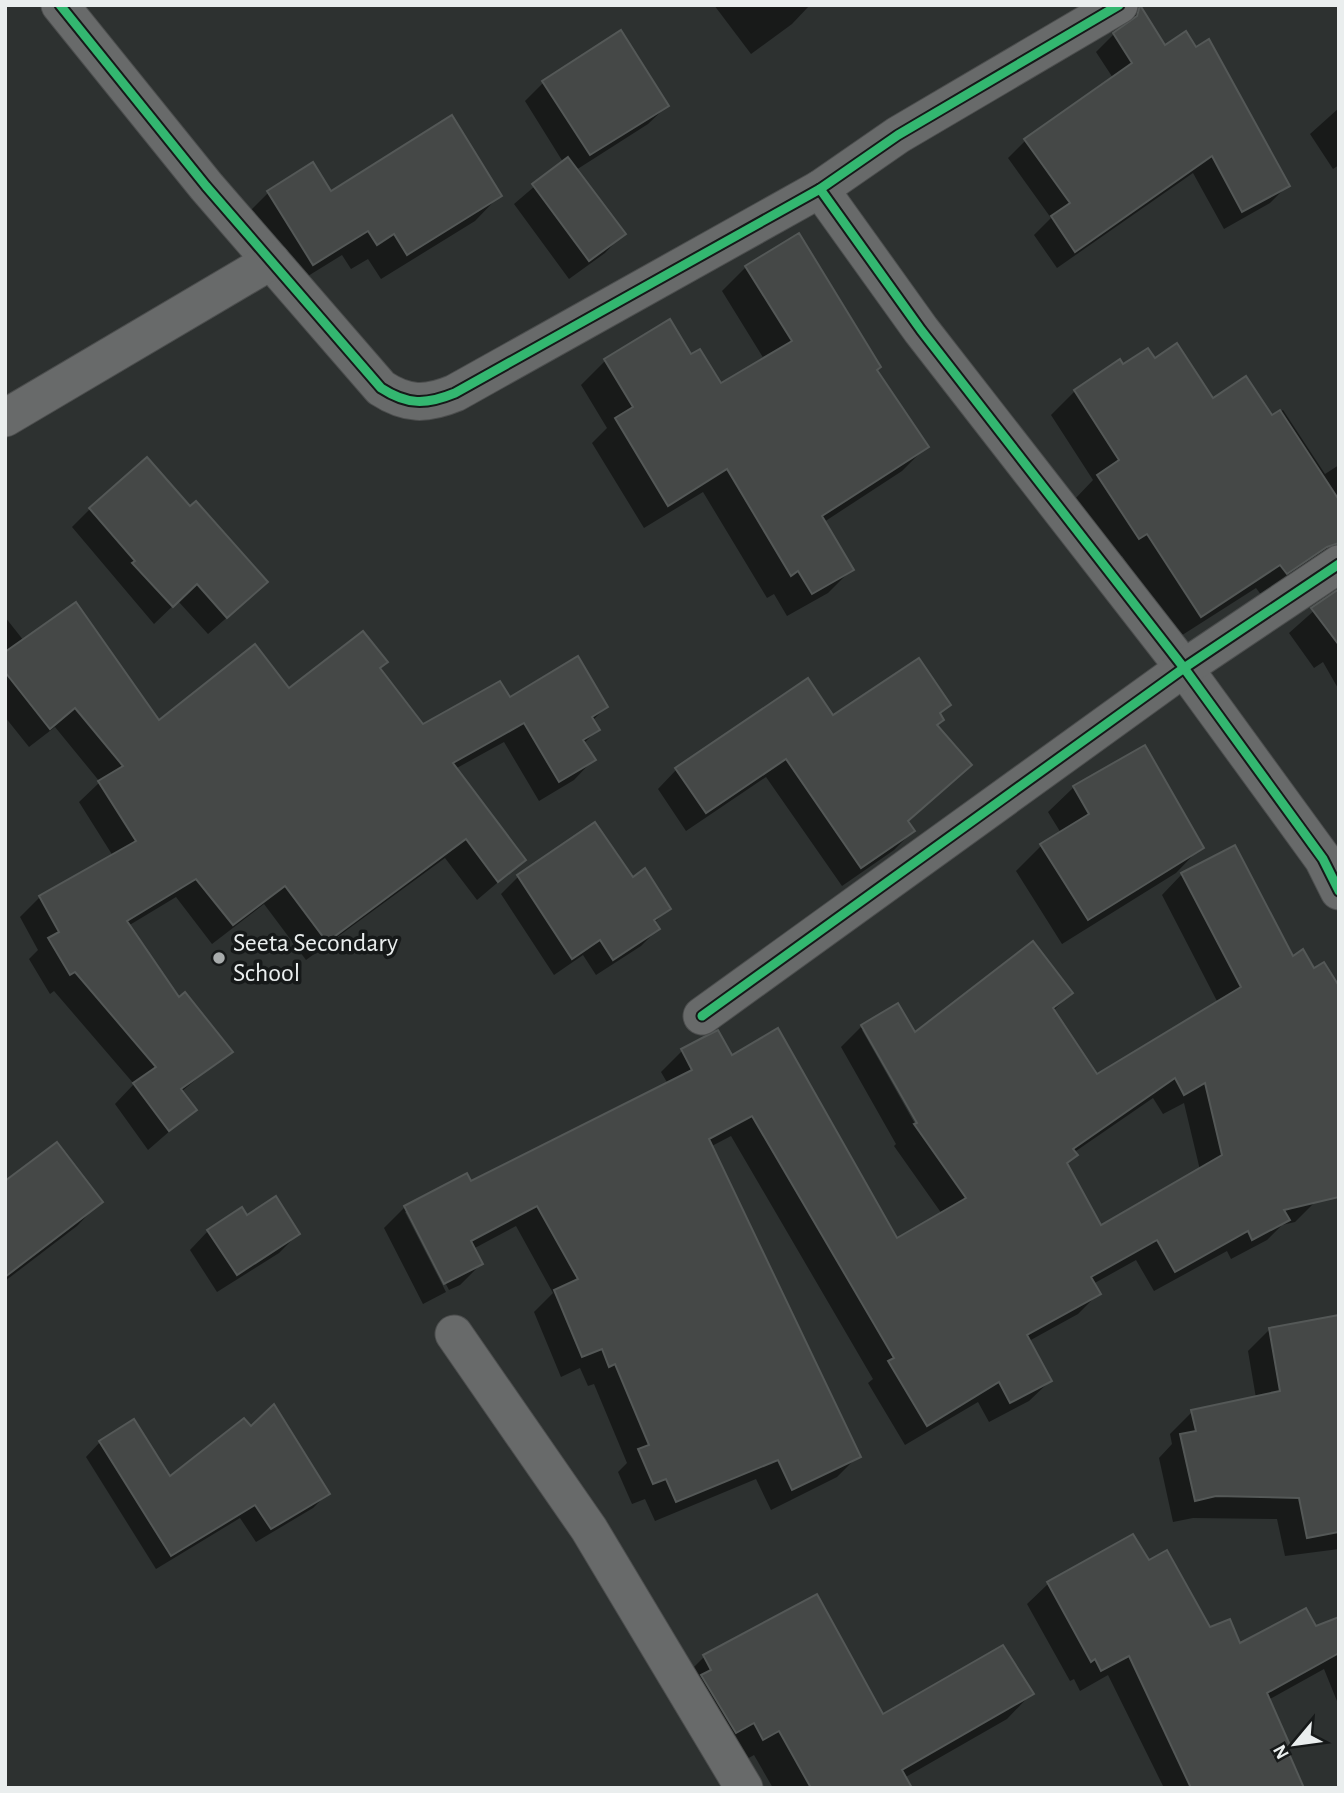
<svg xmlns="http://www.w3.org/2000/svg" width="1344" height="1793" font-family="'Alegreya Sans',sans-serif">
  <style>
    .shadow { fill: #0007; fill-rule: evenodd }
    .building { fill: #454847; stroke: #545857; stroke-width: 2; fill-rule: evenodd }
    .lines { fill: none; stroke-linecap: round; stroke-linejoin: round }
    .minor-casing { stroke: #4c4e4e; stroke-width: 39 }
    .minor { stroke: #686a6a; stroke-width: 37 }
    .cycleway-casing { stroke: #161919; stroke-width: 13 }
    .cycleway { stroke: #33b770; stroke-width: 9 }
    .poi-dot { fill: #a8acac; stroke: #161919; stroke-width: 2.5 }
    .labels { text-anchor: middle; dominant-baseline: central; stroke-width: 7; stroke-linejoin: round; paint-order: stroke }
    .poi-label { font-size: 26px; fill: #eaeeee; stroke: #161919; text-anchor: start }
  </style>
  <rect width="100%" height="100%" fill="#2d3130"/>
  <g class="shadow">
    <path d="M714 5H810L792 24 751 54Z"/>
    <path d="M1140 8 1165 47 1288 185 1270 203 1224 229 1193 173 1057 268 1034 235 1051 218 1008 158 1026 140 1113 78 1096 52Z"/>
    <path d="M544 82 667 106 648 124 576 170 623 234 605 253 569 279 514 204 563 162 525 101Z"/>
    <path d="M1339 108V165L1333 169 1310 134Z"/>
    <path d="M312 164 331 194 500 195 475 221 381 279 368 259 351 269 342 255 287 289 243 218 268 193Z"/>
    <path d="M746 267 876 370 926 447 902 471 824 522 852 569 828 593 787 616 774 594 767 598 703 492 644 528 592 443 607 428 581 385 605 361 670 321 691 357 720 385 764 359 722 291Z"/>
    <path d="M1154 360 1213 400 1272 417 1283 410 1325 474 1339 465V690L1323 662 1314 668 1289 633 1335 592 1337 587 1262 596 1256 588 1176 639 1122 556 1115 561 1074 500 1093 480 1051 415 1075 391 1123 366Z"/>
    <path d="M90 509 247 600 208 634 178 601 154 624 72 527Z"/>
    <path d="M5 617 24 641 159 722 379 668 422 726 509 700 606 707 592 721 597 730 583 744 593 760 574 780 539 801 504 742 455 769 524 860 477 900 445 858 306 960 264 904 212 944 176 897 128 926 179 1000 230 1051 181 1092 194 1110 148 1150 115 1104 134 1084 54 991 50 994 29 959 38 950 20 917 40 897 113 856 79 802 100 782 55 727 29 747 5 717Z"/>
    <path d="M948 705 939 714 936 726 950 784 907 822 913 831 894 850 842 886 766 777 686 831 658 789 676 770 832 718Z"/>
    <path d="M1074 787 1201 847 1176 873 1062 944 1016 871 1041 846 1061 833 1048 812Z"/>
    <path d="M1234 847 1316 1201 1295 1222 1282 1225 1267 1240 1231 1259 1227 1251 1154 1291 1136 1260 1093 1284 1099 1293 1078 1314 1029 1341 1050 1381 1029 1401 989 1422 978 1402 905 1445 868 1383 873 1379 731 1136 710 1147 858 1456 837 1477 771 1510 756 1479 655 1521 645 1499 632 1504 618 1472 627 1463 594 1384 588 1386 580 1368 561 1377 534 1312 553 1293 516 1226 473 1249 481 1264 460 1285 449 1290 409 1212H405L446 1292 423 1304 384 1228 405 1207 471 1184 668 1084 661 1072 682 1051 731 1058 896 1241 942 1214 894 1146 896 1144 841 1047 862 1026 898 1005 914 1034 1071 993 1053 1011 1097 1076 1218 1003 1162 895 1182 874ZM862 1030H866L922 1129 919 1131ZM1153 1098 1163 1114 1184 1103 1200 1170 1100 1227 1066 1164 1075 1155 1073 1153Z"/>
    <path d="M518 877 632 879 668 908 654 923 658 929 641 946 596 975 583 955 554 975 501 894Z"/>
    <path d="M5 1184 100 1202 77 1226 5 1281Z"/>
    <path d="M246 1218 298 1234 279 1253 217 1292 190 1250 208 1231Z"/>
    <path d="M1339 1319V1549L1285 1556 1277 1519 1193 1518 1173 1522 1159 1458 1172 1444 1170 1434 1192 1412 1256 1398 1248 1351 1270 1329Z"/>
    <path d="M100 1442 169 1478 327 1494 313 1508 256 1542 240 1518 156 1569 86 1457Z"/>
    <path d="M1132 1536 1148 1563 1209 1630 1239 1646 1315 1629 1339 1619V1706L1324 1669 1268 1700 1285 1748 1290 1788H1164L1108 1675 1080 1691 1074 1679 1070 1681 1027 1604 1048 1584Z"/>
    <path d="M704 1657 882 1717 1031 1694 1007 1719 904 1778 910 1788H773L754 1755 738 1764 680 1681Z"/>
  </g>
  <g class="building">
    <path d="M1140 5 1165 45 1186 31 1196 47 1209 39 1290 186 1242 212 1212 156 1075 252 1051 216 1070 203 1024 139 1132 63 1113 33 1137 16Z"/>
    <path d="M621 30 669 106 590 155 542 81Z"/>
    <path d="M452 115 502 196 407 255 394 234 377 245 368 231 313 265 267 191 313 162 331 191Z"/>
    <path d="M568 157 626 234 589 261 532 184Z"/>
    <path d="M799 233 881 367 877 370 929 447 822 516 854 570 812 594 798 571 791 576 727 469 668 506 615 418 633 407 604 359 670 319 691 354 700 349 721 383 792 341 745 266Z"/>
    <path d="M1177 343 1213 398 1246 376 1272 415 1280 410 1339 500V543L1327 547 1287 574 1280 565 1201 617 1147 534 1139 539 1097 475 1119 460 1074 390 1120 359 1123 364 1148 348 1155 358Z"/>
    <path d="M147 457 190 506 196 501 268 582 227 618 197 584 173 607 132 563 135 561 89 508Z"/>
    <path d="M1339 589V645L1311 608Z"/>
    <path d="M76 602 159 720 255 644 289 688 363 631 388 662 380 668 423 724 500 681 510 697 578 656 608 707 592 717 600 730 583 740 596 760 559 782 524 723 453 763 526 860 498 882 466 839 327 942 285 886 233 925 196 879 127 921 179 997 185 992 233 1052 181 1089 197 1110 169 1131 133 1083 156 1067 75 972 70 975 48 938 59 932 39 896 136 841 98 781 123 766 75 708 50 729 5 672V652Z"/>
    <path d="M919 658 951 705 940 713 944 720 937 725 972 765 908 821 915 831 861 868 786 759 706 813 675 768 808 678 833 715Z"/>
    <path d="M1145 745 1204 848 1088 920 1040 844 1089 814 1073 786Z"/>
    <path d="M595 822 633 877 645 868 671 909 654 920 660 929 613 960 600 940 572 959 517 875Z"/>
    <path d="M1235 845 1293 956 1303 949 1314 968 1324 962 1339 986V1197L1284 1210 1290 1220 1252 1240 1248 1231 1175 1272 1157 1240 1091 1277 1101 1294 1027 1335 1052 1381 1010 1403 999 1382 927 1426 888 1361 894 1358 752 1116 709 1139 861 1457 792 1490 778 1460 676 1502 666 1479 653 1484 638 1449 649 1445 615 1364 609 1367 602 1349 582 1357 554 1290 578 1279 537 1206 471 1241 483 1264 444 1284 404 1206 467 1173 471 1181 692 1070 681 1049 704 1037 718 1030 732 1055 778 1028 897 1238 966 1198 914 1124 917 1123 861 1025 898 1003 915 1032 1033 941 1073 993 1053 1008 1097 1074 1241 987 1181 873ZM1175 1078 1184 1095 1205 1083 1222 1155 1101 1225 1067 1163 1078 1155 1073 1149Z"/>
    <path d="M57 1142 103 1202 5 1277V1181Z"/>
    <path d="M276 1196 300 1234 237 1275 207 1230 242 1207 247 1215Z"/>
    <path d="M1339 1315V1532L1307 1538 1299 1498 1216 1496 1195 1501 1180 1434 1196 1431 1191 1410 1280 1391 1269 1328Z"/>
    <path d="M274 1404 330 1494 271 1529 255 1505 171 1556 99 1441 134 1419 170 1476 244 1418 251 1426Z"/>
    <path d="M1133 1534 1149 1560 1167 1550 1210 1627 1230 1619 1240 1643 1306 1608 1316 1626 1339 1617V1653L1267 1693 1290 1745 1286 1747 1304 1788H1191L1129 1656 1101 1671 1095 1659 1091 1662 1047 1582Z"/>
    <path d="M817 1594 883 1714 1003 1645 1034 1694 902 1770 912 1788H811L779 1731 763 1740 754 1723 736 1733 701 1675 711 1670 703 1655Z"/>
  </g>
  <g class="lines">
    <g class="minor-casing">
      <g id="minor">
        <path d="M60 5 206 186 381 388C407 405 426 405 455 393L820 189"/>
        <path d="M1119 5 898 135 820 189 921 330 1184 668 1323 859 1339 891"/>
        <path d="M5 418 271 261"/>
        <path d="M702 1016 1184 668 1339 564"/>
        <path d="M454 1334 589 1529 744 1788"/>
      </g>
    </g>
    <use href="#minor" class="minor"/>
    <g class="cycleway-casing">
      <g id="cycleway">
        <path d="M60 5 206 186 381 388C407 405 426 405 455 393L820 189"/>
        <path d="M1119 5 898 135 820 189 921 330 1184 668 1323 859 1339 891"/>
        <path d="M702 1016 1184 668 1339 564"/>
      </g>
    </g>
    <use href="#cycleway" class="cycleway"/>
  </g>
  <circle class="poi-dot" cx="219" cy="958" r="7"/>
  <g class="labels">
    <g class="poi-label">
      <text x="233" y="943">Seeta Secondary<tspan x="233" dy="30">School</tspan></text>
    </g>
  </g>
  <rect width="1344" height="1793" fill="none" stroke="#eaeeee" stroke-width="14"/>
  <g transform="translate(1295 1744) rotate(241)" stroke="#161919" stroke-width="5" paint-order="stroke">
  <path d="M0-5L12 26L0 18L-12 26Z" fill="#eaeeee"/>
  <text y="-10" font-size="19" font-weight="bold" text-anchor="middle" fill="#eaeeee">N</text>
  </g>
</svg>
